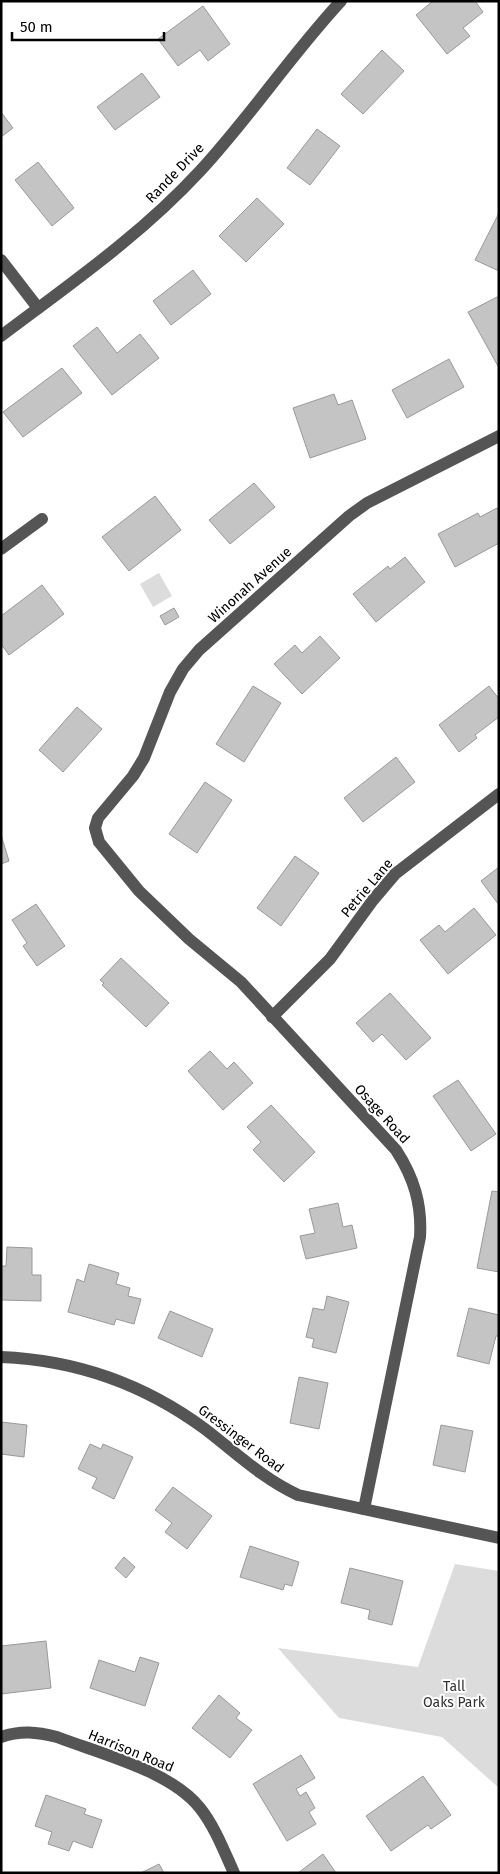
<svg xmlns="http://www.w3.org/2000/svg" width="500" height="1874" font-family="'Fira Sans',sans-serif">
  <style>
    .green { fill: #dcdcdc }
    .building { fill: #c4c4c4; stroke: #999 }
    .lines { fill: none; stroke-linecap: round; stroke-linejoin: round }
    .minor { stroke: #555; stroke-width: 12 }
    .labels { text-anchor: middle; dominant-baseline: central; stroke-width: 4; stroke-linejoin: round; paint-order: stroke }
    .street-label { font-size: 14px; fill: #000; stroke: #fff }
    .park-label { font-size: 14px; fill: #333; stroke: #fff }
  </style>
  <rect width="100%" height="100%" fill="#fff"/>
  <g class="green">
    <path d="M159 573 172 596 153 607 140 584Z"/>
    <path d="M455 1564 499 1571V1788L442 1737 339 1718 278 1648 418 1667Z"/>
  </g>
  <g class="building">
    <path d="M433 1H475L483 12 463 28 470 36 447 54 416 15Z"/>
    <path d="M203 6 230 44 208 61 200 50 178 66 158 39Z"/>
    <path d="M382 50 404 71 363 114 341 94Z"/>
    <path d="M142 73 160 97 115 130 97 107Z"/>
    <path d="M1 112 13 128 1 137Z"/>
    <path d="M317 129 340 146 310 185 287 168Z"/>
    <path d="M38 162 74 208 52 226 15 180Z"/>
    <path d="M257 198 284 224 246 262 219 236Z"/>
    <path d="M499 213V271L475 260Z"/>
    <path d="M193 270 211 294 171 325 153 301Z"/>
    <path d="M499 296V368L468 312Z"/>
    <path d="M97 327 117 353 140 334 159 358 112 395 73 346Z"/>
    <path d="M449 359 464 387 407 418 392 390Z"/>
    <path d="M62 368 82 393 23 437 3 412Z"/>
    <path d="M334 394 338 405 352 400 366 439 310 458 293 408Z"/>
    <path d="M254 483 275 507 230 544 209 520Z"/>
    <path d="M155 496 181 530 129 571 102 537Z"/>
    <path d="M497 508 499 512V543L455 567 438 534 478 513 480 517Z"/>
    <path d="M405 557 425 582 376 622 353 594 388 566 390 569Z"/>
    <path d="M42 585 64 614 9 655 1 644V616Z"/>
    <path d="M174 608 179 617 165 625 160 616Z"/>
    <path d="M320 636 340 658 302 694 274 664 295 645 302 653Z"/>
    <path d="M253 686 281 703 244 762 216 744Z"/>
    <path d="M489 686 499 699V717L475 735 477 738 459 752 439 725Z"/>
    <path d="M77 707 102 729 63 772 39 750Z"/>
    <path d="M396 757 415 782 363 822 344 798Z"/>
    <path d="M205 782 232 800 197 853 169 834Z"/>
    <path d="M1 835 9 861 1 864Z"/>
    <path d="M295 856 319 873 281 926 257 908Z"/>
    <path d="M499 867V905L481 881Z"/>
    <path d="M36 904 65 946 37 966 23 946 27 943 12 920Z"/>
    <path d="M474 908 496 935 448 974 420 940 439 925 445 932Z"/>
    <path d="M121 958 169 1003 146 1027 102 985 104 983 100 980Z"/>
    <path d="M390 993 431 1038 406 1060 382 1034 373 1042 356 1023Z"/>
    <path d="M210 1051 227 1069 234 1062 253 1083 223 1110 188 1071Z"/>
    <path d="M458 1080 496 1134 471 1151 433 1096Z"/>
    <path d="M271 1105 315 1152 284 1182 253 1150 261 1142 247 1127Z"/>
    <path d="M492 1191 499 1192V1272L477 1268Z"/>
    <path d="M338 1203 343 1227 352 1225 357 1248 306 1259 300 1236 315 1233 309 1209Z"/>
    <path d="M7 1247 32 1248V1275H41V1301L1 1300V1266H6Z"/>
    <path d="M89 1264 119 1273 116 1284 130 1288 128 1296 141 1299 134 1324 116 1319 114 1325 68 1312 77 1279 84 1282Z"/>
    <path d="M327 1296 349 1302 336 1353 312 1347 314 1339 306 1337 313 1308 324 1310Z"/>
    <path d="M469 1308 499 1315V1336H496L489 1364 457 1356Z"/>
    <path d="M170 1311 213 1329 202 1357 158 1338Z"/>
    <path d="M299 1377 328 1383 319 1429 290 1423Z"/>
    <path d="M1 1422 27 1425 24 1457 1 1454Z"/>
    <path d="M441 1425 473 1431 465 1472 433 1465Z"/>
    <path d="M90 1444 101 1449 103 1444 133 1457 114 1499 92 1488 97 1478 78 1469Z"/>
    <path d="M173 1487 212 1516 187 1549 165 1532 172 1523 155 1510Z"/>
    <path d="M250 1546 299 1562 292 1586 285 1584 283 1590 240 1577Z"/>
    <path d="M124 1557 135 1567 126 1578 115 1568Z"/>
    <path d="M350 1568 403 1581 392 1625 368 1619 370 1610 341 1603Z"/>
    <path d="M46 1641 51 1688 1 1694V1646Z"/>
    <path d="M140 1657 159 1663 145 1706 90 1688 99 1660 135 1672Z"/>
    <path d="M219 1695 240 1713 236 1718 252 1730 230 1758 192 1728Z"/>
    <path d="M301 1755 315 1778 296 1789 300 1796 306 1792 315 1808 309 1812 316 1824 287 1841 253 1784Z"/>
    <path d="M423 1776 451 1815 431 1829 428 1825 391 1851 366 1816Z"/>
    <path d="M46 1795 86 1809 84 1814 102 1820 92 1848 73 1841 69 1851 48 1844 52 1832 35 1826Z"/>
    <path d="M323 1854 336 1873H298Z"/>
    <path d="M159 1864 164 1873H141Z"/>
  </g>
  <g class="lines">
    <g class="minor">
      <path d="M1 260 38 308"/>
      <path d="M1 336C70 284 141 235 200 171 250 117 291 55 341 1"/>
      <path d="M1 549 42 519"/>
      <path d="M272 1017 330 959 373 900 395 874 499 794"/>
      <path d="M1 1357C77 1360 144 1384 205 1429 235 1452 263 1479 298 1495L499 1538"/>
      <path d="M364 1509 420 1237C422 1204 414 1178 396 1150L241 982 189 939 139 891 99 842 95 828 98 818 133 776 144 758 170 692 183 669 199 650 349 516 367 503 499 436"/>
      <path d="M1 1737C21 1730 37 1732 57 1737 101 1754 171 1771 200 1808 215 1827 224 1851 234 1873"/>
    </g>
  </g>
  <g class="labels">
    <g class="street-label">
      <text transform="translate(175 173) rotate(-46)">Rande Drive</text>
      <text transform="translate(250 585) rotate(-42)">Winonah Avenue</text>
      <text transform="translate(367 888) rotate(-50)">Petrie Lane</text>
      <text transform="translate(382 1114) rotate(48)">Osage Road</text>
      <text transform="translate(241 1439) rotate(37)">Gressinger Road</text>
      <text transform="translate(131 1751) rotate(22)">Harrison Road</text>
    </g>
    <g class="park-label">
      <text x="454" y="1686">Tall<tspan x="454" dy="16">Oaks Park</tspan></text>
    </g>
  </g>
  <rect width="500" height="1874" fill="none" stroke="#000000" stroke-width="5"/>
  <path d="M12 32v8h152v-8" fill="none" stroke="#000000" stroke-width="2.5"/>
  <text x="20" y="32" font-size="15" fill="#000000" stroke="#ffffff" stroke-width="4" paint-order="stroke">50 m</text>
</svg>
